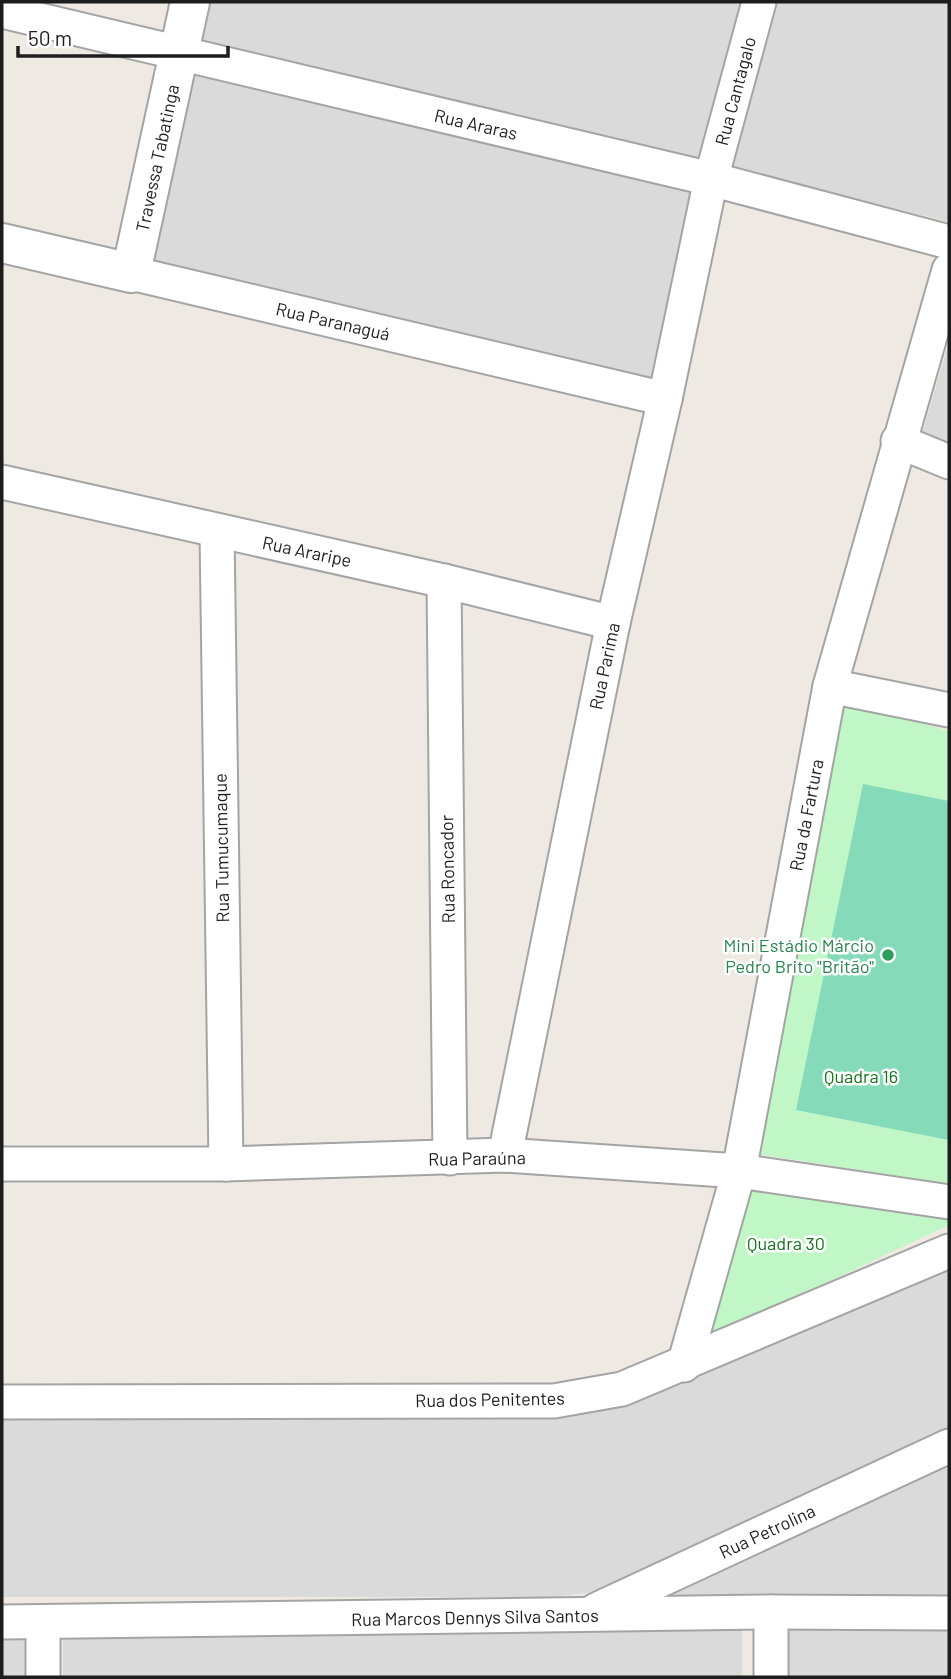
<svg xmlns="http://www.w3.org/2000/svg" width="951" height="1679" font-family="Barlow,sans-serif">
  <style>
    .residential { fill: #dbdada }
    .park { fill: #c1f7c6 }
    .pitch { fill: #84dab9 }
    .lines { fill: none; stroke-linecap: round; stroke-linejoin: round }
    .minor-casing { stroke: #a4a4a4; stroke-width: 37 }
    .tertiary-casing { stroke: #a4a4a4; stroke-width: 42 }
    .minor { stroke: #fff; stroke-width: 33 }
    .tertiary { stroke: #fff; stroke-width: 38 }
    .leisure-dot { fill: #2e9e5b; stroke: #fff; stroke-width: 2.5 }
    .labels { text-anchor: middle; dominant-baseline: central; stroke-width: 5; stroke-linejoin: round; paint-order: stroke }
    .street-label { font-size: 18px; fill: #1d1d1d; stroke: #fff }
    .leisure-label { font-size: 18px; fill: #27864d; stroke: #fff; text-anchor: end }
    .park-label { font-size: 18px; fill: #107619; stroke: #fff }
  </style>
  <rect width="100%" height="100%" fill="#eeeae3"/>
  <g class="residential">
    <path d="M202 2H748L703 165 195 39Z"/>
    <path d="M778 2H949V222L733 167Z"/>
    <path d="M193 72 704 187 658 381 148 266Z"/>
    <path d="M949 342V445L922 434Z"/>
    <path d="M949 1262V1432L599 1591 554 1597H2V1415L577 1408Z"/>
    <path d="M949 1457V1601L634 1605Z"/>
    <path d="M742 1625V1677H63V1631Z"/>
    <path d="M949 1628V1677H788V1630Z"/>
    <rect x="2" y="1636" width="29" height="41"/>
  </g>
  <g class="park">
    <path d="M840 701 949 731V1184L757 1154Z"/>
    <path d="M748 1184 949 1212V1225L706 1339Z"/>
  </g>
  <path class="pitch" d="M863 784 949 801V1140L796 1110Z"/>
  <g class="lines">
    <g class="minor-casing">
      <g id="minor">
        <path d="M2 11 711 179 949 242"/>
        <path d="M131 273 665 399"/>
        <path d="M898 441 949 462"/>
        <path d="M2 482 444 581 613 623"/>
        <path d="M217 532 226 1164"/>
        <path d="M444 581 450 1158"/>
        <path d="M830 686 949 710"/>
        <path d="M505 1155 613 623 665 399 711 179 759 2"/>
        <path d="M2 1164H226L505 1155 739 1171 949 1202"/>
        <path d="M684 1365 739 1171 830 686 949 270"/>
        <path d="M2 1402 554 1401 622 1389 949 1251"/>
        <path d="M596 1610 949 1446"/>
        <path d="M2 1622 771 1612 949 1613"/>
        <path d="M43 1624V1677"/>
        <path d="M771 1677V1612"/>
      </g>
    </g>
    <g class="tertiary-casing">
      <path id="tertiary" d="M2 243 131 273 190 2"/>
    </g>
    <use href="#minor" class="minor"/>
    <use href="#tertiary" class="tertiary"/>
  </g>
  <circle class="leisure-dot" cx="888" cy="955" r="7"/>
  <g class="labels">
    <g class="street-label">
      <text transform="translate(735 91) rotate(-75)">Rua Cantagalo</text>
      <text transform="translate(476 124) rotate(13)">Rua Araras</text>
      <text transform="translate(157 158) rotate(-78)">Travessa Tabatinga</text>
      <text transform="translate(333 321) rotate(13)">Rua Paranaguá</text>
      <text transform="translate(307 551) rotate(12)">Rua Araripe</text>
      <text transform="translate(604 666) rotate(-78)">Rua Parima</text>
      <text transform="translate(806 815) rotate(-79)">Rua da Fartura</text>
      <text transform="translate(221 848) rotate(-91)">Rua Tumucumaque</text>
      <text transform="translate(447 869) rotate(-91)">Rua Roncador</text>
      <text transform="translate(477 1158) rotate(-1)">Rua Paraúna</text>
      <text transform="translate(490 1399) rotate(-1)">Rua dos Penitentes</text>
      <text transform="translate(767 1531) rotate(-25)">Rua Petrolina</text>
      <text transform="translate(475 1617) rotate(-1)">Rua Marcos Dennys Silva Santos</text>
    </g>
    <g class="leisure-label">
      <text x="874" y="945">Mini Estádio Márcio<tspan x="874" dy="21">Pedro Brito "Britão"</tspan></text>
    </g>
    <g class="park-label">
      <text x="861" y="1076">Quadra 16</text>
      <text x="786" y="1243">Quadra 30</text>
    </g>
  </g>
  <rect width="951" height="1679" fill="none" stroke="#1d1d1d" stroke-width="7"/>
  <path d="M18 46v10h210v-10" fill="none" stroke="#1d1d1d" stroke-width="3.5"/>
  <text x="28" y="46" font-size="21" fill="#1d1d1d" stroke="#ffffff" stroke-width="5" paint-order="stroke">50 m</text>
</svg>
